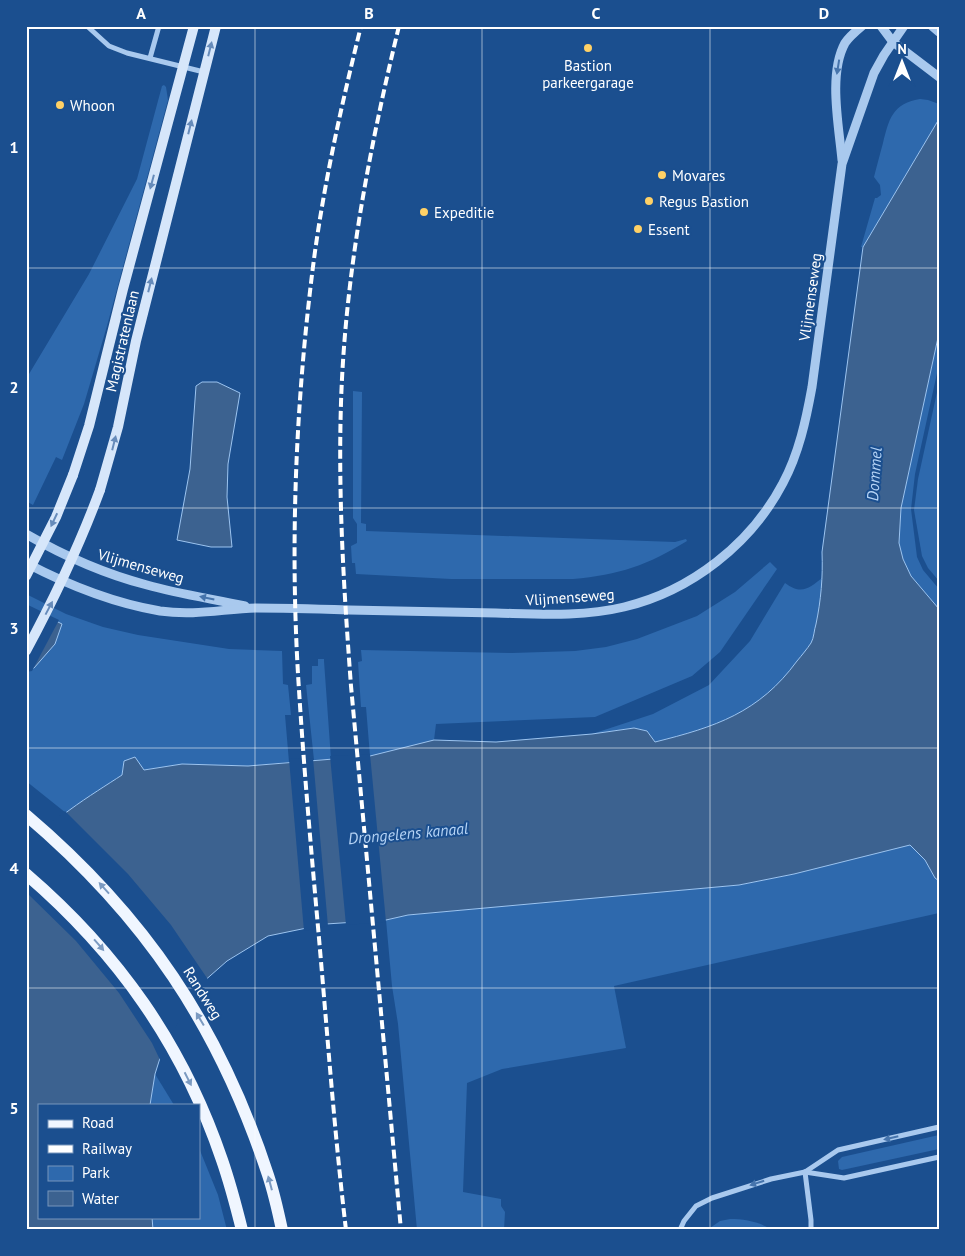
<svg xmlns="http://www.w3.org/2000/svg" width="965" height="1256" font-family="'PT Sans',sans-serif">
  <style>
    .green { fill: #2e69ad }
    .water { fill: #3c6290; stroke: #9cc4f0 }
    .pier { fill: #1b4f8f }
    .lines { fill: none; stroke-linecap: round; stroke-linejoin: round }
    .minor { stroke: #a9c9ee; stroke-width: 5 }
    .tertiary { stroke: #a9c9ee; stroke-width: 9 }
    .secondary { stroke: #d6e6fa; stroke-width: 10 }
    .primary { stroke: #f0f6ff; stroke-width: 12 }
    .rail { stroke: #fff; stroke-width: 4; stroke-dasharray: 9 4; stroke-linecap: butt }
    .secondary-bridge { stroke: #d6e6fa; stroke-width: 10 }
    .oneway { fill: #668bba }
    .oneway2 { fill: #4674ac }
    .oneway3 { fill: #7b9ac1 }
    .grid { fill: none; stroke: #fff; stroke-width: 1; stroke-opacity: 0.55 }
    .poi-dot { fill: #ffd166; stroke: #1b4f8f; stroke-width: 2 }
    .labels { text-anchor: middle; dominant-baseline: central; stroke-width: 4; stroke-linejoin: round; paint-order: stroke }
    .poi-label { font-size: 15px; fill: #fff; stroke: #1b4f8f; text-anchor: start }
    .street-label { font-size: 15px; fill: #fff; stroke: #1b4f8f }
    .water-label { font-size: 16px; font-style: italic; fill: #b5d3f5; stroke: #1b4f8f }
    .neatline { fill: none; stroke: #fff; stroke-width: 2 }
    .grid-label { font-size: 16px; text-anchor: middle; font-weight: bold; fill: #fff }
  </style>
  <rect width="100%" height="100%" fill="#1b4f8f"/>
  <g class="green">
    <path d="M164 85 166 87 168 100 107 326 84 404 62 460 56 457 33 505 26 501V379L89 274 137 179 162 86Z"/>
    <path d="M920 99 928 100 939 104V119L863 247H861L875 198H877L881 195 880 185 874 177C877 165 880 154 883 143 889 119 892 104 920 99Z"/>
    <path d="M939 333V364L915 474 911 509 917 557 923 570 939 589V609L911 576 903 559 899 543 901 508Z"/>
    <path d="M939 383V581L928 568 922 556 914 510 918 479Z"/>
    <path d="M353 391 362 392 361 523 366 524V531L675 542 686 539 687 541C648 565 619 575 573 579H451L356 574 355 563H352L351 546 357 543V524L353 518Z"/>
    <path d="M770 562 777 569 720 652 692 676 595 717 436 724 434 740 370 756 366 707H361L358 662 362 661 361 650 512 653 575 651 606 647 637 639 697 616 735 592Z"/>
    <path d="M823 577C821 597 819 623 812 641 808 649 801 657 796 663 759 714 713 727 655 742L647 731 634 728 592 734 653 714 709 685 750 641 785 583C801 595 809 589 823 577Z"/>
    <path d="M26 594 66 614 103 627 138 635 229 649 282 651 283 684 288 685 291 715H285L289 762 248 766 182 764 144 770 124 761 122 775 66 813 26 781Z"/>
    <path d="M318 659H324V661L331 759 314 760 306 685 312 684V666H318Z"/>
    <path d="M910 845 925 860 935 878 939 881V913L614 986 626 1048 502 1069 467 1083 463 1192 501 1199V1206L505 1212 504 1230H417L398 1024 392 986 386 920 408 915 739 885 794 874Z"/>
    <path d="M155 1074 174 1105H150Z"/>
    <path d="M939 1135V1149L842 1170 839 1169 838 1161 842 1157Z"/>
    <path d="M199 1148 218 1195 227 1230H153L152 1217H199Z"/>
    <path d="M730 1219C746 1219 759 1222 773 1230H707L720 1221Z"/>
  </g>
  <g class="water">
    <path d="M939 119V333L901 508 899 543 903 559 911 576 939 609V881L935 878 925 860 910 845 794 874 739 885 408 915 386 920 326 924 268 936 227 961 194 990 166 1039 155 1074 150 1105H39V1217H152L153 1230H26V852C44 823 93 794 122 775L124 761 135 757 144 770 182 764 248 766 370 756 434 740 496 742 592 734 634 728 647 731 655 742C715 727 759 713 797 661 802 655 807 649 811 643 814 638 814 630 816 624 821 600 823 577 822 552L863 247Z"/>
    <path d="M202 382H217L240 393 228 464 227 497 232 547H211L177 540 190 469 196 386Z"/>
    <path d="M26 606 62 624 55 644 34 668 26 669Z"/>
  </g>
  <g class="pier">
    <path d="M26 604 59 620 32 671 26 672Z"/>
    <path d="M370 754 386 922 346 925 330 756Z"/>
    <path d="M313 758 328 926 304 931 289 759Z"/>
    <path d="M65 811 128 874 171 925 209 981 196 992 168 1040 161 1062 152 1043 119 993 76 941 26 892V847L31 839Z"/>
  </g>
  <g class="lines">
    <g class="minor">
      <path d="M87 26 109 46 127 53 204 72"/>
      <path d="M150 58 159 26"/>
      <path d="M805 1172 838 1150 939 1127"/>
      <path d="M805 1172 811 1220V1230"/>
      <path d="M680 1230 684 1221 696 1206 712 1198 771 1179 805 1172 844 1178 939 1157"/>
    </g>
    <g class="tertiary">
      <path d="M881 26 893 42 939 77"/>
      <path d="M932 26 939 32"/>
      <path d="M842 160C839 126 828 74 845 43 849 37 856 31 862 26"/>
      <path d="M26 534C64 556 105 574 147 585 179 594 213 599 245 606"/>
      <path d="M26 563C68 585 113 603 160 611 195 616 223 609 256 608 287 608 318 609 349 610 398 611 447 612 496 613 538 614 583 617 624 607 691 591 751 544 783 483 799 453 806 420 812 387L842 164 874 73 884 55 904 26"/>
    </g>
    <g class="secondary">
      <path d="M73 475 89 426 123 289 194 26"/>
      <path d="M100 490 118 427 136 341 216 26"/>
    </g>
    <g class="primary">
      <path d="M26 815C145 916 219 1026 268 1175 274 1193 278 1211 282 1230"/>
      <path d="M26 874C118 953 183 1045 222 1160 230 1183 236 1206 242 1230"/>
    </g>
    <g class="rail">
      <path d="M399 26C369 150 345 275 341 403 338 497 344 592 351 686L401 1230"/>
      <path d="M346 1230C334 1129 327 1028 318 927 311 848 304 769 299 690 290 555 295 417 311 283 321 196 340 111 361 26"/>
    </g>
    <g class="secondary-bridge">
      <path d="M26 576 56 517 73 475"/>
      <path d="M26 651C55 597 79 547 100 490"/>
    </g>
  </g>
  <defs><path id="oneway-solid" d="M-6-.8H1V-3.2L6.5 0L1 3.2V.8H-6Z" transform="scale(1.25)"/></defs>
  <g class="oneway">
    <use href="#oneway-solid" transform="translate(210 49) rotate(-76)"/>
    <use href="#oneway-solid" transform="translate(190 127) rotate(-76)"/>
    <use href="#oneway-solid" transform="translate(152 182) rotate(105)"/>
    <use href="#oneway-solid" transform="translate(150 285) rotate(-76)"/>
    <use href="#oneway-solid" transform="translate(114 443) rotate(-76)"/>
    <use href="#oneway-solid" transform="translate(54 520) rotate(115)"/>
    <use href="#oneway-solid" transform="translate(49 608) rotate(-62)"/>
  </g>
  <g class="oneway2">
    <use href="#oneway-solid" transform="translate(838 67) rotate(99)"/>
    <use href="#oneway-solid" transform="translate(207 598) rotate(-168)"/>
    <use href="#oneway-solid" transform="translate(891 1138) rotate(167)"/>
    <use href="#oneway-solid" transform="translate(757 1183) rotate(163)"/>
  </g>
  <g class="oneway3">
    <use href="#oneway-solid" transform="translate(104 888) rotate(-132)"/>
    <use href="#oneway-solid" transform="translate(99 945) rotate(49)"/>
    <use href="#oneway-solid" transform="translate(200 1019) rotate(-121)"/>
    <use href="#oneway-solid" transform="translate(188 1079) rotate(63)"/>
    <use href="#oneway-solid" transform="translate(270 1183) rotate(-105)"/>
  </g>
  <path class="grid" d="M255 26V1230M482 26V1230M710 26V1230M26 268H939M26 508H939M26 748H939M26 988H939"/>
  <g class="poi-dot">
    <circle cx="588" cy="48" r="5"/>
    <circle cx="60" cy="105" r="5"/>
    <circle cx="662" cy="175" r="5"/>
    <circle cx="649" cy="201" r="5"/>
    <circle cx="424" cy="212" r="5"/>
    <circle cx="638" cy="229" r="5"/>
  </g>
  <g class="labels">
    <g class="poi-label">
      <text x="588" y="65" text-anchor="middle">Bastion<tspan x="588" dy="17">parkeergarage</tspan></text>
      <text x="70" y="105">Whoon</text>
      <text x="672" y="175">Movares</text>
      <text x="659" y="201">Regus Bastion</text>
      <text x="434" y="212">Expeditie</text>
      <text x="648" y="229">Essent</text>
    </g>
    <g class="street-label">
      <text transform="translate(810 297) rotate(-82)">Vlijmenseweg</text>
      <text transform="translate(122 341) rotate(-77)">Magistratenlaan</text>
      <text transform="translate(141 566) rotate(16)">Vlijmenseweg</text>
      <text transform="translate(570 597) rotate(-4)">Vlijmenseweg</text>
      <text transform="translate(203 993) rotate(58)">Randweg</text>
    </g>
    <g class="water-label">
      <text transform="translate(874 474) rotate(-86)">Dommel</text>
      <text transform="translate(408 833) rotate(-5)">Drongelens kanaal</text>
    </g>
  </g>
  <rect width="965" height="1256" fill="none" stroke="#1b4f8f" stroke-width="55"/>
  <rect x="38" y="1104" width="162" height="115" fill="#1b4f8f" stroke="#7695bc"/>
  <rect x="48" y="1120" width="25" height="8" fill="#f0f6ff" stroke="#7695bc"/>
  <text x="82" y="1128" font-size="15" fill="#ffffff">Road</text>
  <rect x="48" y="1145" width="25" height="8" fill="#ffffff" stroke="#7695bc"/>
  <text x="82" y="1154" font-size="15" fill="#ffffff">Railway</text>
  <rect x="48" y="1166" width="25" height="15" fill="#2e69ad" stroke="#7695bc"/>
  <text x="82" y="1178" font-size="15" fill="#ffffff">Park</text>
  <rect x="48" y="1191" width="25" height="15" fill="#3c6290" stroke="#7695bc"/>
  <text x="82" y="1204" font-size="15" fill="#ffffff">Water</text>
  <g transform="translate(902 62)" stroke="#1b4f8f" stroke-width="4" paint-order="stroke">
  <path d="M0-4L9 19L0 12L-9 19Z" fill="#ffffff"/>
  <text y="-8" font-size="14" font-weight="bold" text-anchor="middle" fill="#ffffff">N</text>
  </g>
  <rect x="28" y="28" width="910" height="1200" class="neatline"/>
  <g class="grid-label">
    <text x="141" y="19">A</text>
    <text x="369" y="19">B</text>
    <text x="596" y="19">C</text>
    <text x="824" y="19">D</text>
    <text x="14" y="153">1</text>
    <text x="14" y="393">2</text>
    <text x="14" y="634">3</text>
    <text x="14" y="874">4</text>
    <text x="14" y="1114">5</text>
  </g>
</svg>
